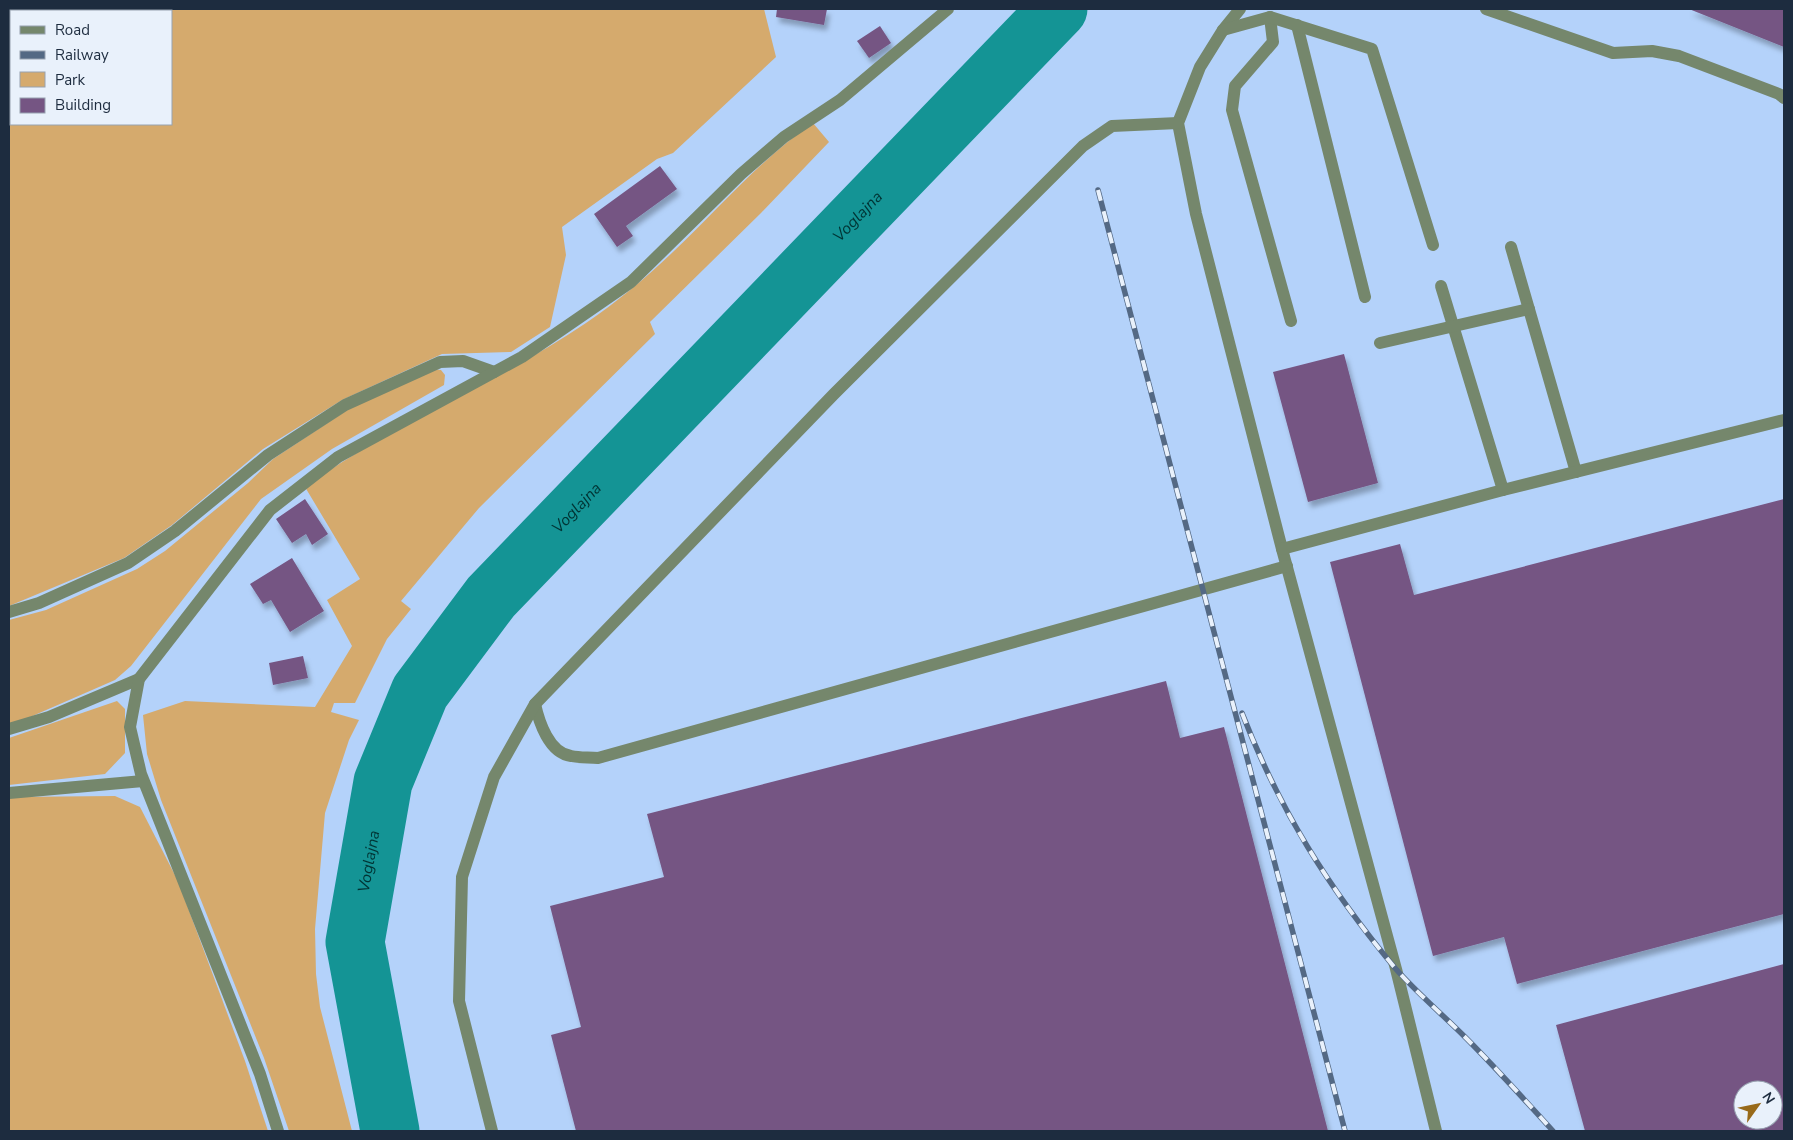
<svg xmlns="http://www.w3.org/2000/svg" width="1793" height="1140" font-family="'Nunito Sans',sans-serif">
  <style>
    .green { fill: #d5aa6d; fill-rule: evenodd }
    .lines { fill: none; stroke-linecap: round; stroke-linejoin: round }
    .river { stroke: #149495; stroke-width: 59 }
    .building { fill: #755583; fill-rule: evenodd; filter: url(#shadow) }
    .minor { stroke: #75876c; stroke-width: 12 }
    .rail-casing { stroke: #546984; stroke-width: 5.5 }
    .rail { stroke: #e9f1fb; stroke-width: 4; stroke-dasharray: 11; stroke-linecap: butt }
    .labels { text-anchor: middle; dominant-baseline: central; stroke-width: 5; stroke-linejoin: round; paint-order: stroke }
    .water-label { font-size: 16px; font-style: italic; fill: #003434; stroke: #e9f1fb }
  </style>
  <defs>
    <filter id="shadow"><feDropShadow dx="3" dy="5.5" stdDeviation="2.5" flood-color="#0004"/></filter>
  </defs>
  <rect width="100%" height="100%" fill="#b4d2fa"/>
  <g class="green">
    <path d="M9 9H764L776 57 673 153 657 159 562 227 566 255 550 327 511 352 442 354 342 400 263 449 172 525 124 558 9 606ZM11 11H171V124H11Z"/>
    <path d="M813 123 829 142 761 213 650 322 655 334 479 508 401 601 411 609 387 639 355 703H334L331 712 359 720 349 740 325 813 315 929 316 974 320 1007 352 1131H289L264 1058 161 800 147 754 143 715 185 701 315 707 352 646 327 600 360 579 305 487C353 453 404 425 455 398 499 374 544 352 586 323 617 302 647 277 674 251 721 207 758 161 813 123Z"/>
    <path d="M431 369 441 370 445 375 444 385 332 449 261 499 131 666 115 680 21 721 9 725V620L46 610 137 569 165 551 248 483 273 459 347 410Z"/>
    <path d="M117 701 125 709V753L105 774 9 785V738Z"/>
    <path d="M115 796 140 807 178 881 245 1061 268 1131H9V797Z"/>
  </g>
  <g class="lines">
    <path class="river" id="s1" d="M390 1131 355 942 383 782 420 692 491 597 1058 9"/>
  </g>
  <g class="building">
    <path d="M777 9H827L824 25 776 17Z"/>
    <path d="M1689 9H1784V47Z"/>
    <path d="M880 26 891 43 869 58 857 41Z"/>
    <path d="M660 166 677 189 626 226 633 236 617 247 594 214Z"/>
    <path d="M1344 354 1378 483 1308 502 1273 372Z"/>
    <path d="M305 499 328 534 312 545 306 534 292 543 276 519Z"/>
    <path d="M1784 499V914L1517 984 1504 937 1433 956 1330 562 1400 544 1414 595Z"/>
    <path d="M292 558 324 611 290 632 271 600 263 604 250 584Z"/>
    <path d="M303 656 308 678 273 685 269 663Z"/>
    <path d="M1166 681 1180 738 1224 727 1328 1131H576L551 1035 581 1027 550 906 664 877 647 814Z"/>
    <path d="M1784 964V1131H1585L1556 1025ZM1743 1090H1773V1120H1743Z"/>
  </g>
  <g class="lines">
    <g class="minor">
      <path d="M1240 9 1223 30 1200 67 1178 123 1196 214 1282 549 1396 969 1436 1131"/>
      <path d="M1486 9 1613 53 1652 51 1679 56 1779 94 1784 98"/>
      <path d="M1270 17 1273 42 1235 86 1232 110 1291 321"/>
      <path d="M1297 25 1365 297"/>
      <path d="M1223 30 1270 17 1372 49 1433 245"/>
      <path d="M1511 247 1576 472"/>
      <path d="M1441 286 1503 490"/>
      <path d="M1380 343 1529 309"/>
      <path d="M1282 549 1503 490 1784 420"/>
      <path d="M9 612 39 603 128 563 175 531 268 455 345 405 440 362 463 361 494 372"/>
      <path d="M535 704C539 722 549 753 571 756 580 758 589 757 598 758L1287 566"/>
      <path d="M9 729 49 717 139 679"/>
      <path d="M9 793 143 781"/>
      <path d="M278 1131 260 1074 141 774 130 727 139 679 270 510 338 457 522 357 631 282 741 174 784 137 840 100 948 9"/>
      <path d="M492 1131 459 1001 462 877 494 777 535 704 834 394 1083 146 1112 126 1178 123"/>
    </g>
    <g class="rail-casing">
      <g id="rail">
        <path d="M1098 190 1345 1131"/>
        <path d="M1242 713C1280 811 1328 887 1395 968 1416 992 1442 1014 1465 1037 1495 1067 1524 1099 1553 1131"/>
      </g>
    </g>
    <use href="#rail" class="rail"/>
  </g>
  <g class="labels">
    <g class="water-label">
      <text stroke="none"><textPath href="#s1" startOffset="1099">Voglajna</textPath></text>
      <text stroke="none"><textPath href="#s1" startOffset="694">Voglajna</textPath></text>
      <text stroke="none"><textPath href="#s1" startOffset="274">Voglajna</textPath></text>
    </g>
  </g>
  <rect width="1793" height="1140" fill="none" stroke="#1d2c3f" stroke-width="20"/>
  <rect x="10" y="10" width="162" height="115" fill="#e9f1fb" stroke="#97a2b0"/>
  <rect x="20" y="26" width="25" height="8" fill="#75876c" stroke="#97a2b0"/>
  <text x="55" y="35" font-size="15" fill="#1d2c3f">Road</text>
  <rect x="20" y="51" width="25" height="8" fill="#546984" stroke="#97a2b0"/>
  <text x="55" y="60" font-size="15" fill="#1d2c3f">Railway</text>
  <rect x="20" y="72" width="25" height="15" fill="#d5aa6d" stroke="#97a2b0"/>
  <text x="55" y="85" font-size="15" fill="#1d2c3f">Park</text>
  <rect x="20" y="98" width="25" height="15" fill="#755583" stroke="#97a2b0"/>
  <text x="55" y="110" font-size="15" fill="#1d2c3f">Building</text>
  <g transform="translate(1758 1105) rotate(57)"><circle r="24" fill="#e9f1fb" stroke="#97a2b0"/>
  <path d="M0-4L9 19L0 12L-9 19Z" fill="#986a1a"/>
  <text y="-8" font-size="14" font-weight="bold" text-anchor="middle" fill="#1d2c3f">N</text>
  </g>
</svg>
